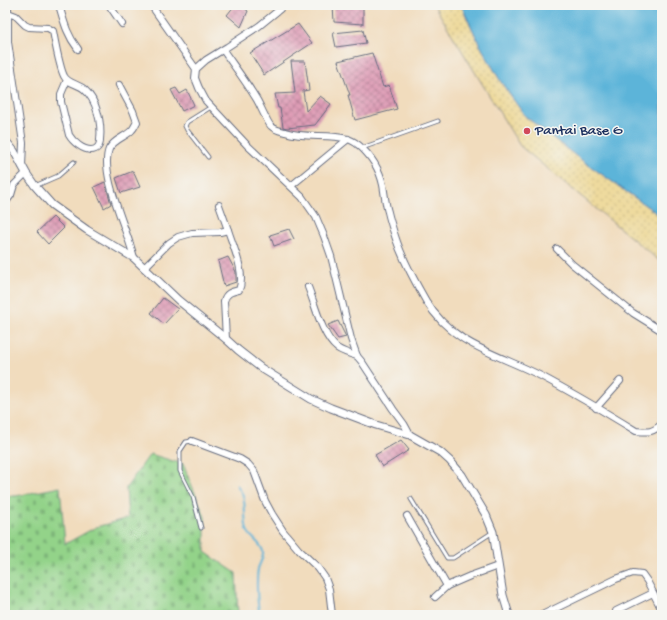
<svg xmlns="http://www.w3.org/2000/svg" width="667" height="620" font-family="'Gochi Hand',sans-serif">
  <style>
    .sand { fill: url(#sand-dots); stroke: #84847e }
    .cemetery { fill: url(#cemetery-stones); stroke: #578174 }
    .water { fill: #5cb4d9; stroke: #3c729c }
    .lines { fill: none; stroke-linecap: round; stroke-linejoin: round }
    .stream { stroke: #5cb4d9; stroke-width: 2 }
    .building { fill: url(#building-cross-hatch) }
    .service-casing { stroke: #666c7f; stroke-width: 5 }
    .minor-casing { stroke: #666c7f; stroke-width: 8 }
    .tertiary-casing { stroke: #666c7f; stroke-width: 9 }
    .service { stroke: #fff; stroke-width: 3 }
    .minor { stroke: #fff; stroke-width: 6 }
    .tertiary { stroke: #fff; stroke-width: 7 }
    .poi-dot { fill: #d1495b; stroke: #f6f6f2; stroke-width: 1.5 }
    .labels { text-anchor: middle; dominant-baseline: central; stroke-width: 3; stroke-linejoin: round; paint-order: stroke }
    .poi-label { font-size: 15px; fill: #1b2f5e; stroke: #f6f6f2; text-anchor: start }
  </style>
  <defs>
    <pattern id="sand-dots" width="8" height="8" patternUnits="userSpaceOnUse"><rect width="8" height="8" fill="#eeda9e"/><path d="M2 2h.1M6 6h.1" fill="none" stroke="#ccbb8a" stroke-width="1.8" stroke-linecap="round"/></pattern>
    <pattern id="cemetery-stones" width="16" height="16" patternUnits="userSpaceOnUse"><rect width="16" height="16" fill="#93d389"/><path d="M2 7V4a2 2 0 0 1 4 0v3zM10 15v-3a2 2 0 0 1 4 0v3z" fill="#7eb579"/></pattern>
    <pattern id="building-cross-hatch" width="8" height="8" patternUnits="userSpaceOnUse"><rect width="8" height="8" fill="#de9cb5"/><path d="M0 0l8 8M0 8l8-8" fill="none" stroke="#b38096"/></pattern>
  </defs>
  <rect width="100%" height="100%" fill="#f6f6f2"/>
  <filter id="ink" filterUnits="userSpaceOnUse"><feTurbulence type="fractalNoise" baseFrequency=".025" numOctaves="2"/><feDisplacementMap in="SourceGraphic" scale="8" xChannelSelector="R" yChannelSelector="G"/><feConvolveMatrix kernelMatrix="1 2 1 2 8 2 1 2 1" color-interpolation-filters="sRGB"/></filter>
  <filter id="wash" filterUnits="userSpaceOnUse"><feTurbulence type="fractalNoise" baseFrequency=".012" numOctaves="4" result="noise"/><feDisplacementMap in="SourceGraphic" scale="16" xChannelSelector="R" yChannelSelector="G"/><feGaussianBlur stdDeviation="0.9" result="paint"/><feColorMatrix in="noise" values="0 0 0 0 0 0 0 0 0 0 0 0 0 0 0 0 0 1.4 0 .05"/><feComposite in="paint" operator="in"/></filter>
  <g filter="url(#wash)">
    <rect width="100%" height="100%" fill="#f1dcbd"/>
    <path class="sand" d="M434 5H461L480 45 501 82 525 116 576 156 662 217V263L520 146Z"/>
    <path class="cemetery" d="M150 454 183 464 205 517V552L236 573 238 615H5V496H16L60 487 65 544 96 527 128 518 126 488Z"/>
    <path class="water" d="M461 5H662V217L576 156 525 116 501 82 480 45Z"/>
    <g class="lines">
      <path class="stream" d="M237 485C239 489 242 492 243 496 246 507 244 519 247 530 250 538 262 543 263 552 264 559 259 563 258 569 256 580 257 604 260 615"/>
    </g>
    <g id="blocks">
      <g class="building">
        <path d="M235 5H240L248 11 241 27 227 15Z"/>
        <path d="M333 5H363V24L334 22Z"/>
        <path d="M298 24 312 43 264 75 250 53Z"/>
        <path d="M363 30 366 43 336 47 333 33Z"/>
        <path d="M372 53 383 87 389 85 397 109 355 120 348 95H350L338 61Z"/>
        <path d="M291 61H305L309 90 303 91 306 111 320 96 331 104 315 125 287 128 283 127 280 108H278L275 94 295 93Z"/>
        <path d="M176 88 180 94 187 90 194 105 182 111 171 90Z"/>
        <path d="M133 171 140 187 121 193 116 178Z"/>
        <path d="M105 182 111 204 104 208 94 187Z"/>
        <path d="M53 217 64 228 48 244 37 232Z"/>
        <path d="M289 229 294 239 274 246 270 235Z"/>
        <path d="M228 257 236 272V282L224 286 218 261Z"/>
        <path d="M163 298 178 309 164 324 151 313Z"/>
        <path d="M338 321 346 337 338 339 328 325Z"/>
        <path d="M401 440 409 450 382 467 375 455Z"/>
      </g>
    </g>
  </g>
  <g filter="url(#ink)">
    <use href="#blocks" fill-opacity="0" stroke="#666c7f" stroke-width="1"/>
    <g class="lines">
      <g class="service-casing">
        <g id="service">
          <path d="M362 148 438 121"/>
          <path d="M208 157 187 130 185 126 187 122 211 107"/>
          <path d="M35 186 58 176 74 162"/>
          <path d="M192 441 186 442 180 451V471L193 497 201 528"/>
          <path d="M411 499 447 558H453L493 532"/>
          <path d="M5 613 7 615"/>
        </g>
      </g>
      <g class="minor-casing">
        <g id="minor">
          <path d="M8 5V42L23 143 22 166"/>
          <path d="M59 5C64 22 67 35 78 49"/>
          <path d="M109 5 122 24"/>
          <path d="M151 5 196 69"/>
          <path d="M282 5 280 9 259 26 227 47 206 60 196 69 195 78 199 88 206 101 247 145 302 197 316 217 324 236 331 256 351 339 357 356 362 362 393 409 404 424 410 435"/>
          <path d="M8 13 16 16 25 25 29 27 48 28 53 31C55 42 57 53 60 64 61 68 62 72 64 76 67 83 78 84 84 89 97 100 102 124 100 140 100 146 97 150 91 150 83 150 73 142 69 135L61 102V94L67 80"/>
          <path d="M223 50C234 66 247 83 257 100 260 105 268 124 271 126 275 130 281 131 285 132 306 139 328 133 348 139 354 141 359 145 363 149 375 161 382 175 384 191 385 198 386 206 388 212 390 221 393 230 396 239 403 260 415 282 426 301 453 346 499 354 541 376 573 393 605 412 636 431 648 432 652 433 662 424"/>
          <path d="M119 85 133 111 137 122C135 125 134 128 132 130 126 137 114 139 109 149 99 173 128 231 134 258"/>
          <path d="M291 186 348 139"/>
          <path d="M5 203 11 195 14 185 26 173"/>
          <path d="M557 249 572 264 633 313 662 331"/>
          <path d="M144 268 169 243 178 237 192 233 220 232 228 230 219 205"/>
          <path d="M308 287C315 304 322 336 337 348 343 352 350 354 357 356"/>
          <path d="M226 339 224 301C226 293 231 292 239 290 246 274 233 246 228 230"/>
          <path d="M596 408 620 381"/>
          <path d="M192 441 240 459 248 464 254 471 265 501 272 514 283 531 299 550 318 568 325 578 329 589 332 615"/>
          <path d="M407 516 447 586"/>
          <path d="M435 597 447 586 470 576 498 566"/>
          <path d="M542 615 616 579 633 573 642 574 647 581 662 610"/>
          <path d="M616 615V611L653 593"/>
        </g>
      </g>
      <g class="tertiary-casing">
        <path id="tertiary" d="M5 140 14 151 26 173 35 186 52 205 87 230 134 258 178 300 226 339 238 350 261 368 311 399 331 408 376 425 410 435 440 452 450 461 462 475 486 515 493 532 503 595 509 615"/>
      </g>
      <use href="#service" class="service"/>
      <use href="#minor" class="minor"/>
      <use href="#tertiary" class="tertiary"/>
    </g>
  </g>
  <circle class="poi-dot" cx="527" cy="131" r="4"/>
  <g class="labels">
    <g class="poi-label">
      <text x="535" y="131">Pantai Base G</text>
    </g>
  </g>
  <rect width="667" height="620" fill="none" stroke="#f6f6f2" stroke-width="20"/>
</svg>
